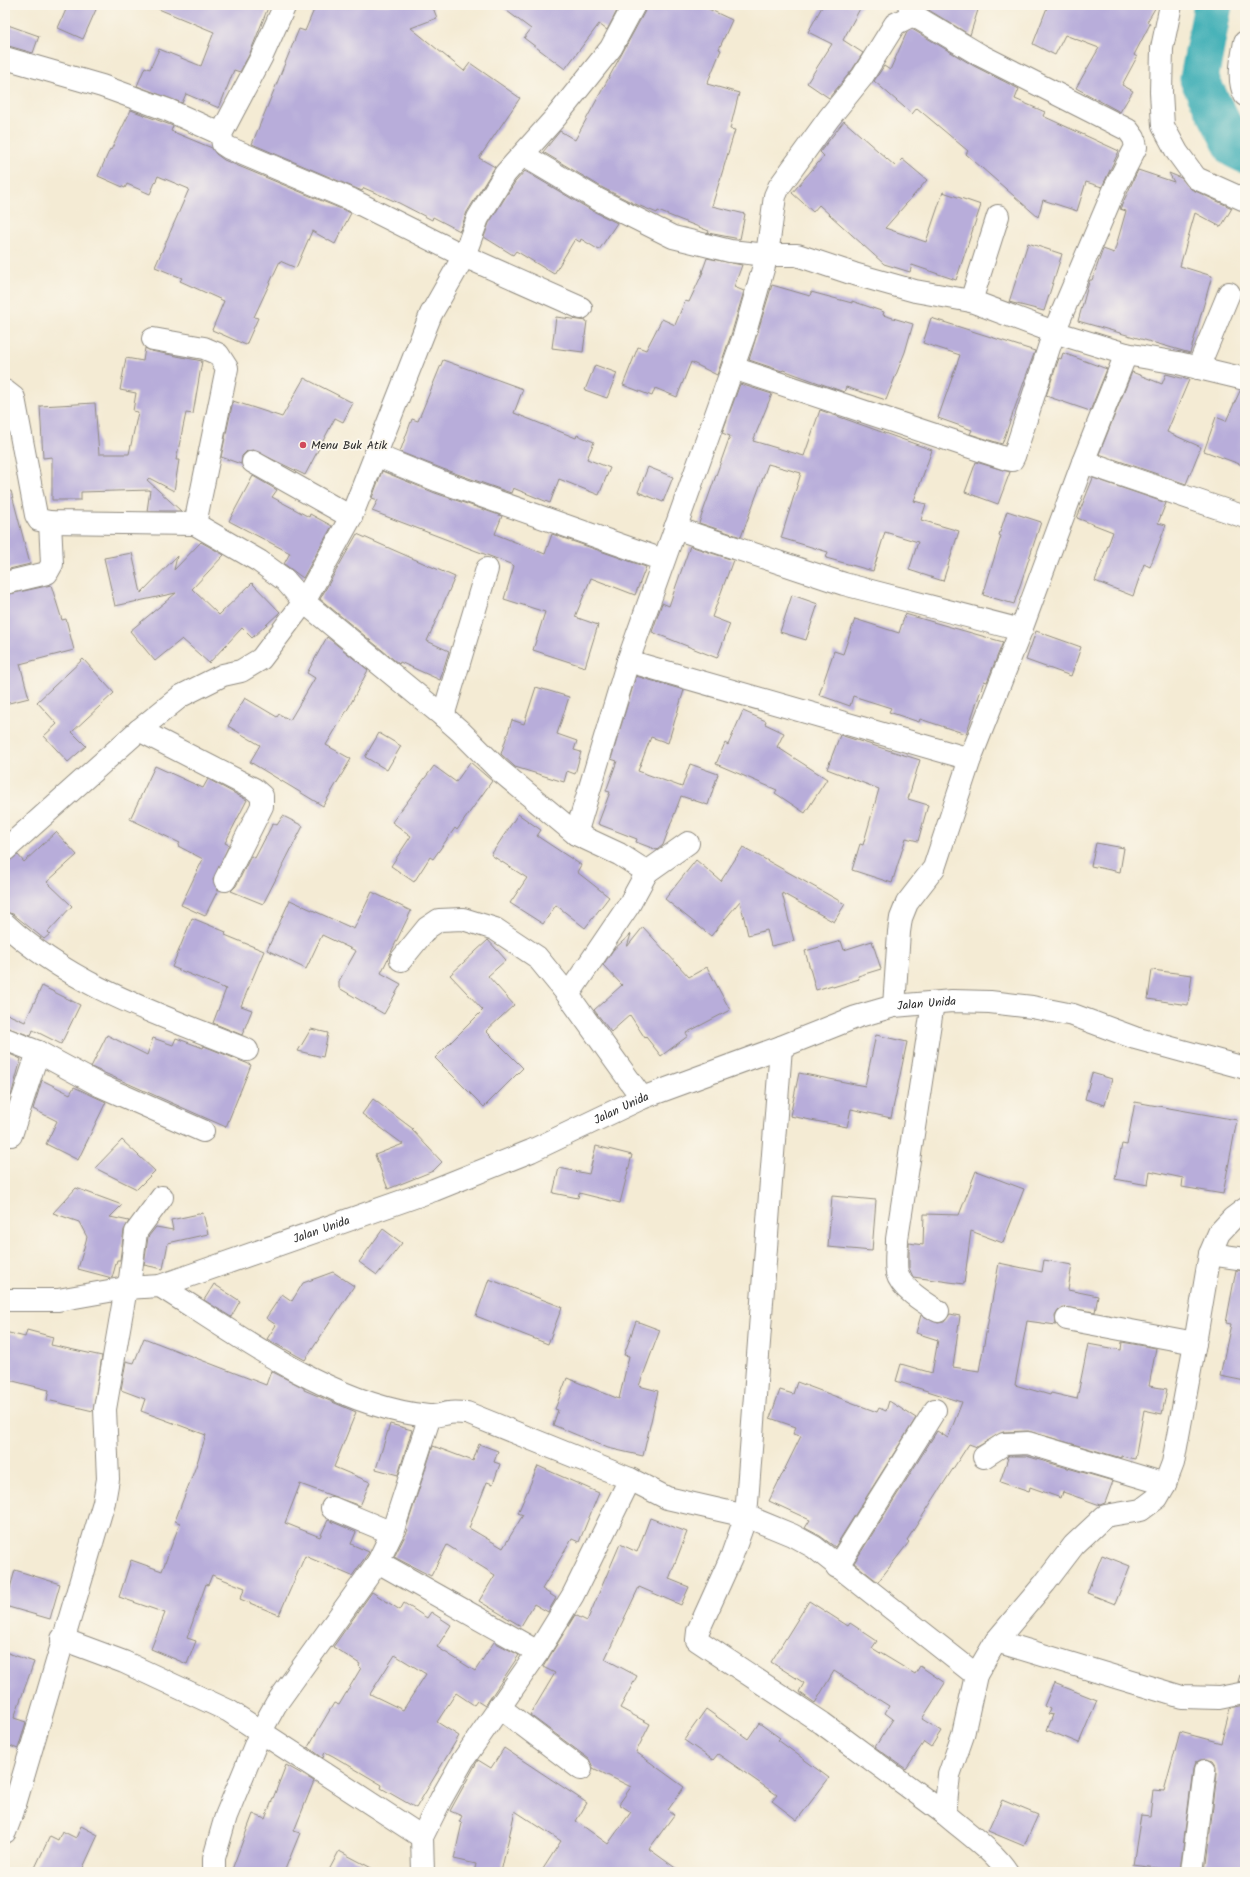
<svg xmlns="http://www.w3.org/2000/svg" width="1250" height="1877" font-family="Kalam,sans-serif">
  <style>
    .lines { fill: none; stroke-linecap: round; stroke-linejoin: round }
    .river { stroke: #3daeb5; stroke-width: 39 }
    .building { fill: #b8adda; fill-rule: evenodd }
    .street-casing { stroke: #908b80; stroke-width: 24 }
    .secondary-casing { stroke: #908b80; stroke-width: 24 }
    .street { stroke: #fff; stroke-width: 22 }
    .secondary { stroke: #fff; stroke-width: 22 }
    .poi-dot { fill: #d1495b; stroke: #fbf7ec; stroke-width: 1.5 }
    .labels { text-anchor: middle; dominant-baseline: central; stroke-width: 3.5; stroke-linejoin: round; paint-order: stroke }
    .poi-label { font-size: 12px; fill: #2b2b2b; stroke: #fbf7ec; text-anchor: start }
    .street-label { font-size: 12px; fill: #2b2b2b; stroke: #fbf7ec }
  </style>
  <rect width="100%" height="100%" fill="#fbf7ec"/>
  <filter id="ink" filterUnits="userSpaceOnUse"><feTurbulence type="fractalNoise" baseFrequency=".025" numOctaves="2"/><feDisplacementMap in="SourceGraphic" scale="8" xChannelSelector="R" yChannelSelector="G"/><feConvolveMatrix kernelMatrix="1 2 1 2 8 2 1 2 1" color-interpolation-filters="sRGB"/></filter>
  <filter id="wash" filterUnits="userSpaceOnUse"><feTurbulence type="fractalNoise" baseFrequency=".012" numOctaves="4" result="noise"/><feDisplacementMap in="SourceGraphic" scale="16" xChannelSelector="R" yChannelSelector="G"/><feGaussianBlur stdDeviation="0.9" result="paint"/><feColorMatrix in="noise" values="0 0 0 0 0 0 0 0 0 0 0 0 0 0 0 0 0 1.4 0 .05"/><feComposite in="paint" operator="in"/></filter>
  <g filter="url(#wash)">
    <rect width="100%" height="100%" fill="#f4ebd4"/>
    <g class="lines">
      <path class="river" d="M1213 5 1199 79 1235 149 1245 154"/>
    </g>
    <g id="blocks">
      <g class="building">
        <path d="M68 5H98L83 39 58 28Z"/>
        <path d="M149 5H269L250 53 240 72 234 70 219 108 186 94 182 103 137 86 145 67 150 69 159 49 201 66 214 32Z"/>
        <path d="M316 5H432L437 18 411 28 464 71 470 63 520 98 479 158 495 167 467 212 460 231 433 217 432 220 399 203 364 188 362 191 252 144 299 29 305 31Z"/>
        <path d="M499 5H620L607 30 599 24 565 69 524 38 531 29Z"/>
        <path d="M646 5H700L732 20 719 49 721 50 707 84 739 93 730 129 735 130 712 206 745 214 740 239 708 233 709 231 658 211 657 213 633 203 603 188 543 152 560 131 575 140 645 11Z"/>
        <path d="M823 5H862L843 40 863 53 852 70 829 98 807 83 832 44 808 32Z"/>
        <path d="M929 5H962L978 10 970 35 927 9Z"/>
        <path d="M1048 5H1157L1147 22 1150 24 1134 55 1137 57 1122 85 1133 91 1120 112 1076 88 1099 48 1065 35 1055 55 1033 44Z"/>
        <path d="M5 24 39 36 33 53 5 45Z"/>
        <path d="M912 29 974 66 1019 89 1015 99 1045 112 1043 116 1119 151 1102 187 1086 182 1077 211 1043 200 1038 217 966 154 968 151 917 108 912 114 874 81 884 66 890 70 907 32Z"/>
        <path d="M131 110 173 126 171 131 212 148 216 154 224 160 351 213 335 244 312 231 296 268 280 261 254 317 258 318 246 345 212 330 224 301 180 281 182 278 155 267 189 189 158 176 150 194 127 184 125 188 98 176 110 149 111 150Z"/>
        <path d="M844 121 895 166 902 159 927 180 885 228 926 242 943 192 981 205 956 280 912 265 910 272 884 264 819 205 813 212 792 193 824 156 820 152Z"/>
        <path d="M1138 170 1174 182 1169 173 1181 178 1191 189 1232 208 1221 227 1195 213 1180 266 1212 276 1190 353 1078 321 1089 282 1090 280H1092L1103 249 1114 253 1126 211 1120 209Z"/>
        <path d="M525 171 591 210 617 223 599 250 581 239 580 242 575 239 554 274 516 251 513 255 484 237 489 223 515 182Z"/>
        <path d="M1028 243 1062 254 1044 311 1009 302Z"/>
        <path d="M707 258 742 265 734 287 744 291 732 332 717 375 691 362 677 397 655 388 652 396 623 385 638 347 646 350 662 319 675 325 685 301 689 302 703 272H702Z"/>
        <path d="M772 285 810 296 811 292 852 303V301L884 312 883 315 913 324 905 352 886 400 846 387 844 392 783 370 782 371 749 360Z"/>
        <path d="M556 317 587 321 583 352 552 348Z"/>
        <path d="M931 318 1035 351 1002 444 970 434 972 430 938 418 960 355 923 343Z"/>
        <path d="M145 348 151 351 202 361 193 414 186 413 176 460H179L174 491 149 478 147 480 181 511H147L150 490 81 492V500H52V457L43 458 40 406 95 403 99 454H129L138 412 133 411 136 393 120 390 126 358 143 361Z"/>
        <path d="M1063 353 1107 369 1090 411 1046 396 1059 358 1061 359Z"/>
        <path d="M443 360 523 389 514 413 576 438 577 435 594 442 587 459 610 468 599 495 559 479 550 503 513 488 511 493 443 469 400 452 412 419 418 421Z"/>
        <path d="M595 365 617 373 607 398 585 390Z"/>
        <path d="M1132 372 1162 384 1166 374 1189 380 1167 432 1201 447 1186 484 1099 454Z"/>
        <path d="M304 378 353 403 343 422 335 418 305 475 253 450 247 451 242 456 241 464 221 457 233 401 282 417Z"/>
        <path d="M740 384 772 394 753 441 804 456 820 410 932 450 914 501 926 504 921 520 959 531 943 581 909 570 918 542 885 532 873 571 826 558 828 552 781 538 801 473 768 464 741 537 699 523 730 436 722 433Z"/>
        <path d="M1240 391H1245V466L1204 451 1216 417 1226 421Z"/>
        <path d="M976 462 1010 472 998 504 965 492Z"/>
        <path d="M648 467 673 477 663 502 638 492Z"/>
        <path d="M382 471 435 493 502 516 495 534 545 554 552 534 646 567 635 595 591 578 575 617 598 625 585 667 533 650 545 612 504 599 514 566 513 565 372 511 378 500 372 498Z"/>
        <path d="M253 476 277 490 272 497 309 517 310 514 332 526 303 578 284 564 290 553 229 521Z"/>
        <path d="M1093 478 1166 503 1158 523 1166 525 1150 567 1144 564 1133 596 1095 581 1113 532 1077 518Z"/>
        <path d="M11 491 30 564 5 570V492Z"/>
        <path d="M1007 511 1041 522 1014 604 983 595 1001 536 999 535Z"/>
        <path d="M357 534 455 577 427 641 449 651 440 680 400 662 399 664 320 599Z"/>
        <path d="M201 542 224 555 192 589 219 615 252 583 280 612 252 638 242 628 209 663 182 639 155 661 130 631 176 593 115 606 104 558 132 553 141 593 177 556 174 570Z"/>
        <path d="M690 546 733 560 712 617 730 624 717 658 652 632 662 603 669 606Z"/>
        <path d="M51 585 62 620 66 619 74 650 20 664 29 698 5 704V595Z"/>
        <path d="M792 595 818 604 806 640 780 632Z"/>
        <path d="M905 614 1003 642 987 682 984 681 966 734 920 719 919 722 889 712 891 708 853 696 850 706 819 695 834 651 843 654 855 619 899 633Z"/>
        <path d="M1036 631 1081 647 1071 676 1026 660Z"/>
        <path d="M327 637 368 670 349 707 326 745 351 759 323 806 250 762 260 745 228 726 245 698 277 717 279 714 290 720 315 678 307 673Z"/>
        <path d="M83 659 114 693 72 732 86 746 68 762 44 736 57 724 37 702Z"/>
        <path d="M636 676 684 690 668 743 651 737 638 771 682 787 690 764 718 774 708 805 681 796 663 845 657 850 636 842 637 839 598 824 610 792 606 791 617 761 611 759Z"/>
        <path d="M536 687 569 697 557 734 577 741 574 750 581 752 575 774 567 771 564 782 515 767 501 754 512 720 524 724Z"/>
        <path d="M743 711 766 721 765 724 784 733 777 747 827 779 805 813 775 793 777 790 716 764 725 743 728 745Z"/>
        <path d="M379 733 401 746 387 770 365 757Z"/>
        <path d="M840 735 920 760 908 799 928 805 918 841 906 838 892 883 852 870 860 844 863 845 879 789 827 769Z"/>
        <path d="M470 762 492 781 457 830 455 828 433 859 430 857 414 882 391 866 411 836 392 822 434 766 456 782Z"/>
        <path d="M155 766 203 788 208 779 247 800 225 843 229 845 213 880 218 890 205 916 181 905 203 859 178 846 180 843 130 819Z"/>
        <path d="M518 814 541 830 537 836 581 865 577 872 609 897 585 928 556 905 543 924 510 903 527 878 491 855Z"/>
        <path d="M283 816 303 826 263 904 231 891 236 886 251 856 255 858 273 823 277 825Z"/>
        <path d="M56 832 77 855 47 882 72 906 48 932 50 934 44 939 13 914 5 912V863L18 855 24 862Z"/>
        <path d="M1096 843 1124 848 1120 872 1091 866Z"/>
        <path d="M743 847 845 904 834 922 782 893 794 941 771 946 767 930 748 935 740 901 711 936 665 899 696 860 721 881Z"/>
        <path d="M372 892 411 911 381 973 401 984 384 1014 339 988V981L356 951 322 935 306 969 267 950 290 900 354 929Z"/>
        <path d="M192 918 226 932 225 935 264 951 241 1006 252 1010 242 1035 213 1023 226 989 172 967Z"/>
        <path d="M643 927 689 977 707 967 730 1010 686 1033 688 1036 661 1056 646 1037 645 1038 630 1015 611 1032 594 1010 622 985 603 965 613 950 631 934 627 947Z"/>
        <path d="M488 940 506 960 488 976 514 1005 486 1031 523 1068 484 1107 435 1058 483 1010 450 975Z"/>
        <path d="M841 941 844 950 872 941 881 969 858 976 859 979 833 987 832 985 816 990 805 951Z"/>
        <path d="M1152 970 1192 975 1188 1005 1148 999Z"/>
        <path d="M42 986 80 1005 61 1044 33 1030 31 1036 5 1027V1013L25 1022Z"/>
        <path d="M311 1029 328 1033 323 1057 298 1051Z"/>
        <path d="M107 1035 147 1055 153 1038 173 1045 176 1038 203 1048 204 1046 251 1065 226 1127 91 1067Z"/>
        <path d="M876 1035 907 1042 891 1118 851 1109 847 1127 790 1116 799 1073 865 1086Z"/>
        <path d="M5 1052 21 1059 11 1096 6 1094 5 1096Z"/>
        <path d="M1092 1073 1112 1079 1105 1105 1085 1099Z"/>
        <path d="M42 1080 70 1094 74 1087 106 1102 78 1160 46 1144 57 1121 33 1109Z"/>
        <path d="M373 1099 413 1129 412 1130 442 1162 433 1171 388 1189 375 1155 403 1144 362 1114Z"/>
        <path d="M1135 1102 1237 1120 1223 1194 1182 1187 1183 1178 1150 1171 1148 1185 1115 1179 1122 1144 1127 1145Z"/>
        <path d="M122 1140 155 1171 137 1189 95 1168Z"/>
        <path d="M596 1146 632 1155 620 1203 579 1193 578 1198 553 1193 559 1168 589 1174Z"/>
        <path d="M976 1171 1024 1189 1003 1243 971 1231 964 1284 913 1277 909 1268V1243L923 1245 924 1214 959 1215Z"/>
        <path d="M76 1188 122 1205 110 1217 129 1221 124 1230 120 1260H117L112 1278 78 1269 87 1237 79 1222 53 1213Z"/>
        <path d="M832 1196 876 1200 872 1251 828 1247Z"/>
        <path d="M203 1213 208 1234 168 1243 163 1269 144 1265 148 1237 156 1227 173 1230 171 1220Z"/>
        <path d="M383 1229 402 1243 377 1275 359 1262Z"/>
        <path d="M1044 1260 1072 1265 1068 1290 1098 1296 1095 1312 1063 1307 1058 1311 1055 1316 1056 1325 1027 1321 1015 1385 1050 1395 1051 1393 1077 1399 1088 1344 1121 1350 1122 1342 1156 1348 1149 1386 1167 1389 1162 1414 1144 1410 1135 1459 1121 1456V1458L1028 1431 1003 1432 977 1447 969 1444 907 1540 909 1542 878 1582 854 1563 937 1431 948 1438 962 1402 896 1381 901 1364 932 1373 938 1340 916 1333 921 1315 938 1323 944 1322 950 1314 960 1316 953 1367 979 1371 999 1263 1042 1272Z"/>
        <path d="M1236 1270 1245 1271V1381L1220 1376 1231 1324 1226 1323Z"/>
        <path d="M333 1272 354 1286 305 1360 267 1339 276 1325 266 1318 282 1294 292 1301 303 1283Z"/>
        <path d="M489 1279 562 1307 548 1344 476 1316Z"/>
        <path d="M214 1284 240 1301 231 1317 204 1300Z"/>
        <path d="M636 1321 660 1330 639 1386 658 1391 643 1456 608 1448 553 1425 558 1410 555 1409 567 1378 619 1399 629 1356 624 1355Z"/>
        <path d="M27 1330 53 1337 51 1345 102 1356 93 1411 47 1400 49 1390 5 1379V1332L25 1337Z"/>
        <path d="M144 1338 266 1385 271 1371 304 1388V1390L356 1412 334 1467 370 1482 360 1506 300 1484 285 1523 320 1537 328 1520 356 1532 351 1544 369 1552 352 1576 305 1556 279 1615 240 1599 245 1588 212 1575 208 1585 206 1584 187 1638 196 1641 187 1664 151 1649 165 1613 119 1597 131 1560 162 1571 180 1523 175 1521 196 1466 206 1435 141 1411 145 1399 121 1390 126 1361 134 1363Z"/>
        <path d="M797 1382 877 1412 879 1408 886 1411 889 1401 916 1418 835 1547 820 1536 805 1528 810 1520 769 1501 801 1436 793 1434 796 1427 770 1418 780 1390 793 1394Z"/>
        <path d="M390 1424 412 1430 398 1475 376 1469Z"/>
        <path d="M479 1444 498 1451 494 1462 500 1464 493 1484 487 1482 469 1528 503 1548 523 1515 518 1513 538 1466 599 1493 579 1542 572 1539 542 1589 556 1598 548 1612 534 1604 521 1626 479 1601 495 1575 447 1545 431 1576 394 1557 408 1530 406 1529 433 1446 473 1461Z"/>
        <path d="M1008 1456H1026L1113 1481 1105 1503 1100 1505 1063 1492 1061 1498 1030 1487 1029 1492 1000 1482 1008 1458H1006Z"/>
        <path d="M650 1518 687 1532 669 1579 689 1587 681 1605 639 1587 605 1659 637 1676 620 1708 650 1724 636 1752 684 1787 668 1810 674 1815 649 1849 681 1872H541L561 1841 515 1811 501 1872H474L476 1864 454 1859 462 1823 459 1822 462 1816 450 1811 478 1760 491 1768 504 1748 587 1803 576 1821 608 1844 631 1812 619 1804 631 1787 593 1768 589 1759 530 1715 555 1673 543 1667 575 1615 587 1621 620 1544 637 1552Z"/>
        <path d="M1102 1555 1130 1566 1115 1604 1087 1593Z"/>
        <path d="M15 1570 60 1584 50 1619 5 1606Z"/>
        <path d="M372 1592 400 1610 404 1603 427 1618 431 1612 451 1625 437 1647 475 1671 494 1642 519 1655 485 1706 477 1701 474 1705 456 1693 437 1722 459 1736 416 1808 381 1788 382 1785 333 1756 325 1752 323 1758 308 1747 334 1703 339 1705 361 1668 359 1666 360 1664 333 1647ZM395 1655 426 1674 403 1710 370 1694Z"/>
        <path d="M809 1601 848 1626 850 1623 877 1641 872 1648 915 1674 920 1666 945 1683 922 1719 941 1731 931 1747 924 1742 906 1769 875 1747 893 1719 885 1713 889 1706 834 1671 815 1703 799 1692 804 1683 771 1662Z"/>
        <path d="M5 1652 34 1662 14 1718 26 1722 18 1749 5 1744Z"/>
        <path d="M1240 1675 1245 1676V1681L1238 1682Z"/>
        <path d="M1054 1683 1097 1700 1079 1743 1047 1730 1053 1715 1048 1714 1050 1709 1044 1706Z"/>
        <path d="M1245 1706V1872H1205L1217 1773V1767L1213 1761 1206 1759 1200 1760 1195 1763 1193 1769 1180 1871 1133 1865 1141 1815 1150 1816 1153 1790 1164 1791 1180 1732 1221 1743 1230 1709Z"/>
        <path d="M706 1709 748 1739 759 1723 780 1738 778 1740 829 1778 797 1820 772 1801 777 1795 718 1754 713 1760 684 1740Z"/>
        <path d="M286 1765 314 1781 294 1831 300 1833 284 1872H231L253 1814 265 1819Z"/>
        <path d="M1002 1800 1038 1815 1024 1846 988 1831Z"/>
        <path d="M81 1826 98 1835 81 1872H33L50 1836 58 1840 62 1831 76 1838Z"/>
        <path d="M339 1851 379 1872H328Z"/>
      </g>
    </g>
  </g>
  <g filter="url(#ink)">
    <use href="#blocks" fill-opacity="0" stroke="#908b80" stroke-width="1"/>
    <g class="lines">
      <g class="street-casing">
        <g id="street">
          <path d="M285 5 261 58 221 134 223 144 229 148 352 200 464 256 581 308"/>
          <path d="M1171 5 1162 48 1161 92 1163 126 1177 152 1196 178 1245 200"/>
          <path d="M1245 42C1242 58 1237 80 1245 95"/>
          <path d="M5 58 102 86 168 110 221 134"/>
          <path d="M523 155 597 199 673 237 730 251 767 255H797L854 274 915 291 971 301 1054 332 1126 354 1178 363 1245 379"/>
          <path d="M971 301 998 216"/>
          <path d="M153 339 204 348 218 354 227 368 195 524"/>
          <path d="M733 368 1007 459 1012 460 1014 456 1054 332 1115 188 1136 147 1134 138 1128 130 980 55 913 15 909 5"/>
          <path d="M1198 368 1229 293"/>
          <path d="M5 391 14 398 36 515 39 520 50 522 195 524 259 561 285 580 304 602 443 716 460 731 499 770 576 834 619 854 647 872 629 905 568 995 642 1098"/>
          <path d="M375 455 439 481 663 560"/>
          <path d="M253 462 351 517"/>
          <path d="M1083 462 1245 517"/>
          <path d="M675 528 844 584 1021 630"/>
          <path d="M5 583 47 573 52 564 50 522"/>
          <path d="M628 661 970 759"/>
          <path d="M443 716 487 569"/>
          <path d="M139 730 254 789 262 796V806L225 880"/>
          <path d="M576 834 628 661 744 336 767 255 775 196 779 187 829 118 862 77 895 24 913 15"/>
          <path d="M5 850 139 730 181 696 223 675 241 671 261 659 304 602 351 517 431 314 464 256 478 218 505 174 556 117 611 48 634 5"/>
          <path d="M647 872 688 843"/>
          <path d="M5 924C72 987 163 1016 247 1050"/>
          <path d="M401 960 427 928 439 920 463 919 495 929 537 957 568 995"/>
          <path d="M933 1003 897 1239C897 1250 895 1263 897 1273 901 1289 925 1303 938 1311"/>
          <path d="M894 1006 899 932 901 918 907 903 934 868 970 759 1021 630 1083 462 1126 354"/>
          <path d="M5 1039 38 1052 101 1086 203 1131"/>
          <path d="M781 1047 746 1516 731 1558 698 1631 697 1640 822 1723 945 1814"/>
          <path d="M11 1135 38 1052"/>
          <path d="M1210 1254 1245 1259"/>
          <path d="M160 1286C240 1336 332 1406 428 1416 435 1417 442 1414 449 1413 455 1412 461 1413 467 1413L630 1479 667 1498 746 1516 792 1535 814 1547 976 1675 963 1735 949 1775 945 1814C963 1830 995 1852 1007 1872"/>
          <path d="M1067 1319 1195 1343"/>
          <path d="M984 1457 1004 1444 1028 1443 1165 1484"/>
          <path d="M332 1508 392 1533"/>
          <path d="M378 1562 538 1652"/>
          <path d="M837 1567 935 1410"/>
          <path d="M62 1639 124 1662 229 1711 422 1837"/>
          <path d="M996 1641 1182 1697 1219 1698 1245 1693"/>
          <path d="M976 1675 996 1641 1045 1583 1074 1545 1105 1516 1141 1510 1157 1498 1165 1484 1173 1463 1195 1343 1210 1254 1219 1233 1233 1218 1245 1209"/>
          <path d="M499 1707 581 1769"/>
          <path d="M5 1832 13 1811 104 1502 108 1479 105 1409 126 1288 130 1279 136 1232 162 1197"/>
          <path d="M214 1872V1858L226 1816 261 1731 276 1704 378 1562 392 1533 430 1416"/>
          <path d="M423 1872 422 1837 441 1799 463 1760 538 1652 573 1595 630 1479"/>
          <path d="M1192 1872 1205 1771"/>
        </g>
      </g>
      <g class="secondary-casing">
        <g id="secondary">
          <path id="s1" d="M5 1300H58L126 1288 160 1286 434 1190 531 1151 642 1098 781 1047 856 1017 894 1006 952 1001 990 1002 1032 1007 1073 1015 1135 1038 1245 1068"/>
        </g>
      </g>
      <use href="#street" class="street"/>
      <use href="#secondary" class="secondary"/>
    </g>
  </g>
  <circle class="poi-dot" cx="303" cy="445" r="4"/>
  <g class="labels">
    <g class="poi-label">
      <text x="311" y="445">Menu Buk Atik</text>
    </g>
    <g class="street-label">
      <text stroke="none"><textPath href="#s1" startOffset="975">Jalan Unida</textPath></text>
      <text stroke="none"><textPath href="#s1" startOffset="651">Jalan Unida</textPath></text>
      <text stroke="none"><textPath href="#s1" startOffset="327">Jalan Unida</textPath></text>
    </g>
  </g>
  <rect width="1250" height="1877" fill="none" stroke="#fbf7ec" stroke-width="20"/>
</svg>
